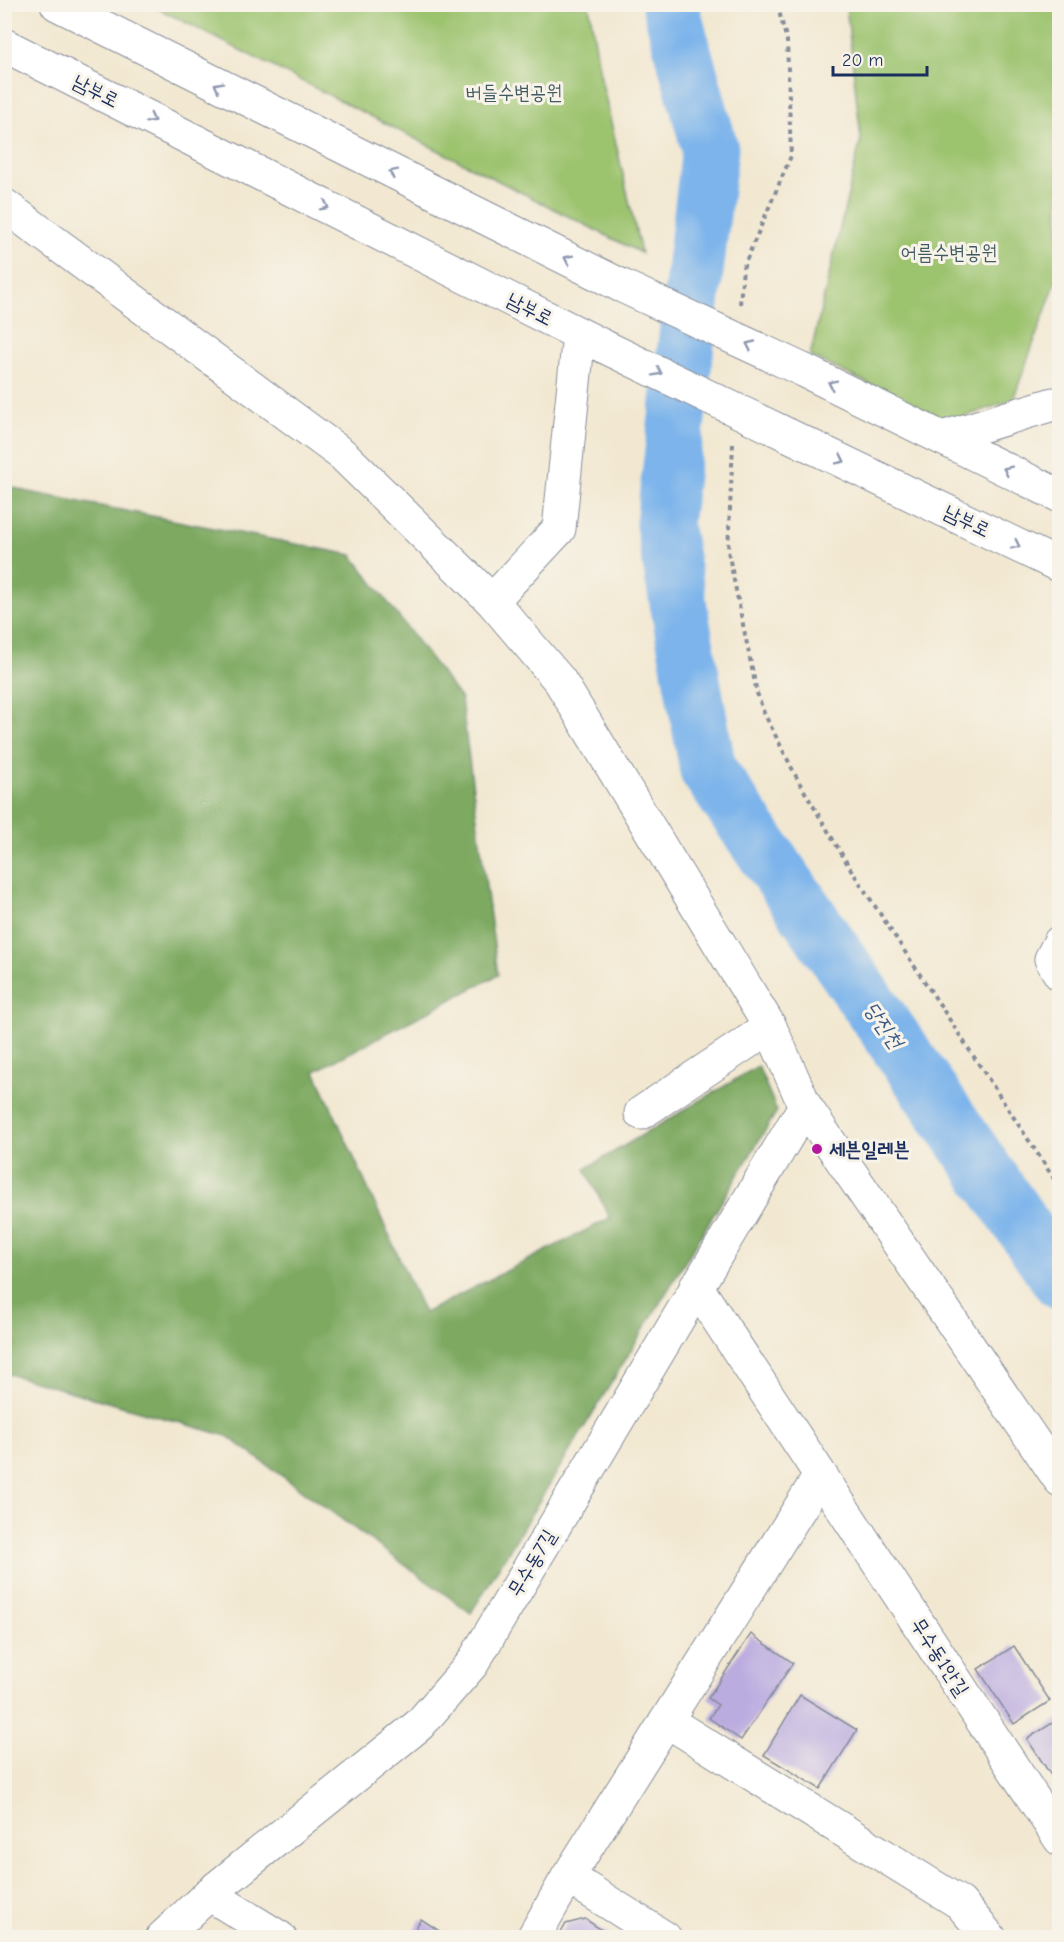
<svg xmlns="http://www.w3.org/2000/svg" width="1064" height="1942" font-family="'Comic Neue','Poor Story',sans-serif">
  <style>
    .green { fill: #9cc36e; stroke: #5c7966; stroke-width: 1.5 }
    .forest { fill: #7da961; stroke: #4c6c60; stroke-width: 1.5 }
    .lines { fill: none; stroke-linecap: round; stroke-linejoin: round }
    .river { stroke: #7bb4eb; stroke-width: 57 }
    .building { fill: #bbace0 }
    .minor-casing { stroke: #868c98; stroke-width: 35 }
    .secondary-casing { stroke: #868c98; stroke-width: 35 }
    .path { stroke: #868c98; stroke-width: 4; stroke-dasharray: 4.5 4.5; stroke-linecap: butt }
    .minor { stroke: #fff; stroke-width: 33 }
    .secondary { stroke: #fff; stroke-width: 33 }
    .secondary-bridge-casing { stroke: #868c98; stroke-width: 35; stroke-linecap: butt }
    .secondary-bridge { stroke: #fff; stroke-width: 33 }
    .oneway { stroke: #8d97ae }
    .poi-dot { fill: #b5179e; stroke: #f7f3e8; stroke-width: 2 }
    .labels { text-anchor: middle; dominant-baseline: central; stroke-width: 6; stroke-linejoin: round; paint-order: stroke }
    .street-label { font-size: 20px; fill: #1b2f5e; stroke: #f7f3e8 }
    .park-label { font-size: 20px; fill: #425b63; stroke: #f7f3e8 }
    .poi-label { font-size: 20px; font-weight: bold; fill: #1b2f5e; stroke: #f7f3e8; text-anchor: start }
    .water-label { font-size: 21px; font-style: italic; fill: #385788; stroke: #f7f3e8 }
  </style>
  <rect width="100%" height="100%" fill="#f7f3e8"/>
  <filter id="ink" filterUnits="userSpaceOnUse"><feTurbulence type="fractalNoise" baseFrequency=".0167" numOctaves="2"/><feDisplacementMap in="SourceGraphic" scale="12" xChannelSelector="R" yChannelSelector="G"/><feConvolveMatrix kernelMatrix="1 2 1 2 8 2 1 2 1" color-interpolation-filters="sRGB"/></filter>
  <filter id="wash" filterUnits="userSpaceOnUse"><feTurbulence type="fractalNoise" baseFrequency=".008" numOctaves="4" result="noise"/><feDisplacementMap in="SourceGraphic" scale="24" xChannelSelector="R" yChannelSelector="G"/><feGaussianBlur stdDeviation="1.35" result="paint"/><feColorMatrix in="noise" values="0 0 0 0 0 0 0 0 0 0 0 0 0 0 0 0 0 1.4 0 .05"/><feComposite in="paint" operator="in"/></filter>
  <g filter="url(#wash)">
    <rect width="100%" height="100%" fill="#f2e8d1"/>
    <g class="green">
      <path d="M151 5H589L600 74 641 253Z"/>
      <path d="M846 5H1059V273L1013 400 949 422 810 356 861 139Z"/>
    </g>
    <path class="forest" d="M5 485 29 492 352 555 461 699 498 975 315 1071 424 1313 610 1218 585 1169 758 1066 777 1111 471 1613 227 1436 5 1373Z"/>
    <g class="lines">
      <path class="river" d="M670 4 710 149 664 524 708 770 1060 1280"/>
    </g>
    <g id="blocks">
      <g class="building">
        <path d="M751 1634 793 1663 741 1740 709 1718 718 1705 708 1698Z"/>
        <path d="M1014 1646 1050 1701 1014 1724 978 1669Z"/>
        <path d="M800 1695 857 1730 820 1789 764 1755Z"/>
        <path d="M1060 1718V1781L1056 1783 1027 1739Z"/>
        <path d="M421 1919 450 1938H410Z"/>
        <path d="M585 1919 614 1938H558L566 1924Z"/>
      </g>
    </g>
  </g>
  <g filter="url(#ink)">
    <use href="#blocks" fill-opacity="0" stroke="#868c98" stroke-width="1.5"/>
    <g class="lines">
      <g class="minor-casing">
        <g id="minor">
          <path d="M4 205 343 455 492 601 560 681 770 1027 805 1106 1060 1480"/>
          <path d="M942 438 1053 404"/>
          <path d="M492 601 559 529 579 334"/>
          <path d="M1060 942 1051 959 1060 974"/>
          <path d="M641 1113 770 1027"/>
          <path d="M696 1286 1060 1839"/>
          <path d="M667 1721 960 1903 990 1938"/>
          <path d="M568 1877 665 1938"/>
          <path d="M209 1894 280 1938"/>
          <path d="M162 1938 209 1894 419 1725 472 1664 805 1106"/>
          <path d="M533 1938 568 1877 820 1476"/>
        </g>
      </g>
      <g class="secondary-casing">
        <g id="secondary">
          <path d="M57 4 620 285"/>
          <path d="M4 45 605 347"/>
          <path d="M803 370 1060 496"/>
          <path d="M788 435 1060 566"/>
        </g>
      </g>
      <g class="path">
        <path d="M740 304 743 268 791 156 787 41 777 4"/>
        <path d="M733 444 728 551 757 693 764 713 799 782 850 868 1060 1188"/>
      </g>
      <use href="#minor" class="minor"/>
      <use href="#secondary" class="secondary"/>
      <g class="secondary-bridge-casing">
        <g id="secondary-bridge">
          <path d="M620 285 803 370"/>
          <path d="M605 347 788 435"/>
        </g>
      </g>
      <use href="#secondary-bridge" class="secondary-bridge"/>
    </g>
    <defs><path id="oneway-chevron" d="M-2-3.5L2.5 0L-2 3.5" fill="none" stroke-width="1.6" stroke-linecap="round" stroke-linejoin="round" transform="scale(1.5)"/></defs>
    <g class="oneway">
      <use href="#oneway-chevron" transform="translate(218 86) rotate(-153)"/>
      <use href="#oneway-chevron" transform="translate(151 119) rotate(27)"/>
      <use href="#oneway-chevron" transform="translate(393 173) rotate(-154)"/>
      <use href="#oneway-chevron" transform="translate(325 206) rotate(27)"/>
      <use href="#oneway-chevron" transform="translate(568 259) rotate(-154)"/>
      <use href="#oneway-chevron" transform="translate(750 345) rotate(-155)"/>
      <use href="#oneway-chevron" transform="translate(658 372) rotate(26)"/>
      <use href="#oneway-chevron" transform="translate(832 384) rotate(-154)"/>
      <use href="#oneway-chevron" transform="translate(841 460) rotate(26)"/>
      <use href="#oneway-chevron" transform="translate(1007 470) rotate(-154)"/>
      <use href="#oneway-chevron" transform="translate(1016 545) rotate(26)"/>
    </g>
  </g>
  <circle class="poi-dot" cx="817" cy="1149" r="6"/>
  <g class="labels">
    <g class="street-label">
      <text transform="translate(96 91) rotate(27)">남부로</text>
      <text transform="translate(530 309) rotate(27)">남부로</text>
      <text transform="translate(967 521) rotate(26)">남부로</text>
      <text transform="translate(532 1563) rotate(-59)">무수동7길</text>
      <text transform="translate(940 1657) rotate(57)">무수동1안길</text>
    </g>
    <g class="park-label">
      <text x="514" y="92">버들수변공원</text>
      <text x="949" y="252">어름수변공원</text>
    </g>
    <g class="poi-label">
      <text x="829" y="1149">세븐일레븐</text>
    </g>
    <g class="water-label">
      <text transform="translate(884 1025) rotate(55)">당진천</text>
    </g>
  </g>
  <rect width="1064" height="1942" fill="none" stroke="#f7f3e8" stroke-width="24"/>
  <path d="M833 66v9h94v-9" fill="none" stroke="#1b2f5e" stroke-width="3"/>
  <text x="842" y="66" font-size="18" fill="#1b2f5e" stroke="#f7f3e8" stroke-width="4.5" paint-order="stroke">20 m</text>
</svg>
